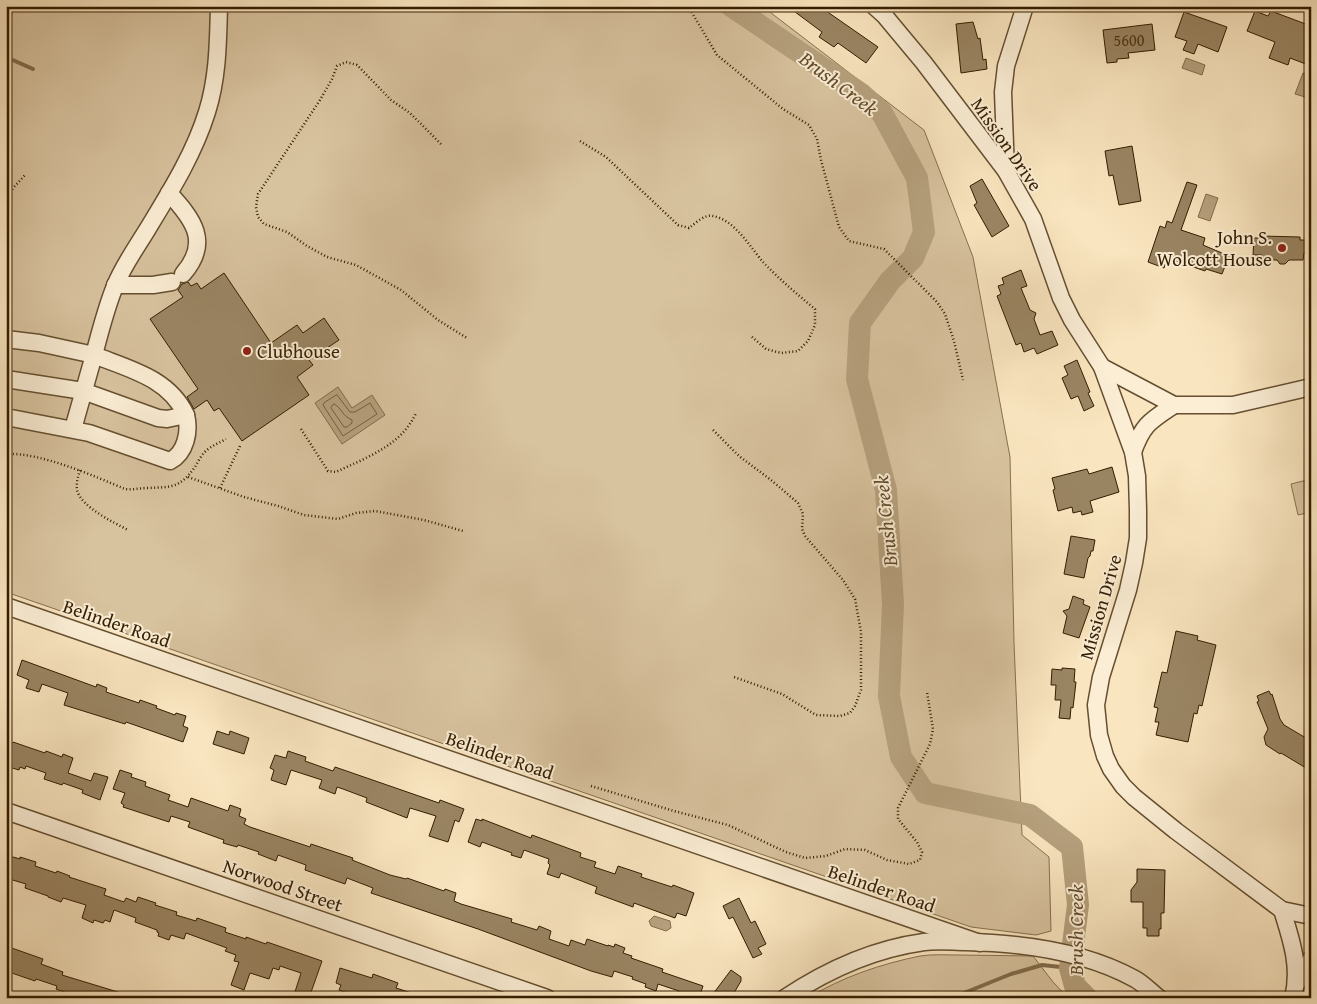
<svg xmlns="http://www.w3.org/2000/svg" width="1317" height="1004" font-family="'Gentium Book Plus',serif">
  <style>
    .green { fill: #d8c39f; stroke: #867050 }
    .water { fill: #b6a17e; stroke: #826c4c }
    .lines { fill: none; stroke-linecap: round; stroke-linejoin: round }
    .shore { stroke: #755f3f; stroke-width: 1 }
    .stream { stroke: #826c4c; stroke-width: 4 }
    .river { stroke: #b6a17e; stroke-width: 22 }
    .building { fill: #9a8563; stroke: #341d00 }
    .minor-casing { stroke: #654f30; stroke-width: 19 }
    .path { stroke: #341d00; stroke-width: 2.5; stroke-dasharray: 1 2.5; stroke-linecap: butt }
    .minor { stroke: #fbeed5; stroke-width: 16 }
    .poi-dot { fill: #8f2418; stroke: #fbeed5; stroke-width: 2 }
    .labels { text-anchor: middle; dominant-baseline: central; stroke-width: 4; stroke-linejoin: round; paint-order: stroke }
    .number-label { font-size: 16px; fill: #4e3719 }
    .street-label { font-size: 19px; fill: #341d00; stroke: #fbeed5 }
    .poi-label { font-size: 19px; fill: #341d00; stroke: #fbeed5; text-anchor: end }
    .water-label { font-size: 20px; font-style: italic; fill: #624b2c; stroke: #fbeed5 }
  </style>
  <rect width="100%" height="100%" fill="#f9e5bf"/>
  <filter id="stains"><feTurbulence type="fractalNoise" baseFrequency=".004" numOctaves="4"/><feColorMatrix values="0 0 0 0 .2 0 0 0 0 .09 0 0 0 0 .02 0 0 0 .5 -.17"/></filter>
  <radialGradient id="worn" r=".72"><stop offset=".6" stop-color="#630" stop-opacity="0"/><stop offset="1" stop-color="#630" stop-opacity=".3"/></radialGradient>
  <g class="green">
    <path d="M6 6H762L924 130 973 257 1010 457 1014 643 1022 835 1049 857 1051 931 1036 935 971 927 6 592Z"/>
    <path d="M1307 480 1311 495V512L1298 515 1291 484Z"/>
    <path d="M959 955 1033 956 1053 982 1068 998H808C842 977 881 964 920 956 933 954 946 955 959 955Z"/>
  </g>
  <g class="water">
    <path d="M1186 58 1205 65 1202 75 1182 68Z"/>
    <path d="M1303 73 1311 76V82L1305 97 1295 94Z"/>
    <path d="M1206 194 1218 198 1210 221 1198 217Z"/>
    <path d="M338 387 352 408 372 395 385 415 342 444 315 403Z"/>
    <path d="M654 916 670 921 671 928 666 931 651 926 649 921Z"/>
  </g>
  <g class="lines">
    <g class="shore">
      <path d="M337 395 350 412H355L370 403 377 414 343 436 323 405 324 403Z"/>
      <path d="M334 404C342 408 342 416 352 420V423L347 427H344L331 408Z"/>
    </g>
    <g class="stream">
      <path d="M193 10 199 6"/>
      <path d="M6 57 33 69"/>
      <path d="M959 998 964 993 1011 974 1042 965 1070 968"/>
    </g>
    <path class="river" d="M731 6 860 93 882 113 917 178 924 232 913 258 890 281 860 323 857 379 886 490 893 604 889 696 901 757 925 793 1030 815 1072 847 1078 905 1070 968 1075 986 1087 998"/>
  </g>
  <g class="building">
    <path d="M787 6H819L878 47 866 63 838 43 834 47 819 37 822 32Z"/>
    <path d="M1255 11 1268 16 1271 11 1311 26V66L1290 58 1288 65 1269 58 1275 42 1247 31Z"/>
    <path d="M1184 12 1227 27 1218 52 1198 44 1194 54 1183 50 1187 41 1175 37Z"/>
    <path d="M973 22 978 39 980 38 983 60 986 59 987 69 961 73 956 24Z"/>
    <path d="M1152 24 1155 50 1128 53 1129 58 1117 59V62L1107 63 1103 30Z"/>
    <path d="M1132 146 1141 201 1119 205 1113 175 1109 176 1105 151Z"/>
    <path d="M982 179 1009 226 992 237 974 205 977 203 970 186Z"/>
    <path d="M1187 182 1197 185 1181 230 1205 238 1203 245 1229 256 1222 274 1206 269 1205 271 1167 258 1164 268 1148 262 1160 226 1165 228 1167 221 1172 223Z"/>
    <path d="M1260 236 1300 237V240H1311L1310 253H1304L1303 260H1289L1285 264H1280L1277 260H1262V255H1253L1254 238H1260Z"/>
    <path d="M1021 270 1027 286 1021 288 1030 310 1036 313 1034 319 1040 335 1052 331 1058 345 1037 354 1034 348 1024 352 1021 343 1016 345 997 296 1001 294 998 286 1004 284 1002 278Z"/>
    <path d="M224 273 271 343 297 325 303 333 324 318 339 340 309 360 313 365 297 377 309 395 242 441 219 408 214 411 207 400 194 409 187 397 198 389 150 319 183 297 178 290 182 284 188 282 191 286 197 283 201 289Z"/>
    <path d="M1077 360 1090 392 1088 393 1094 406 1084 411 1078 396 1071 399 1062 378 1068 375 1064 366Z"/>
    <path d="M1112 467 1119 492 1090 501 1093 512 1082 515 1081 511 1073 513 1072 507 1058 511 1053 490 1055 489 1052 478 1087 469 1089 474Z"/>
    <path d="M1071 536 1095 540 1093 551H1091L1090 556 1088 558 1084 578 1064 574Z"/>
    <path d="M1073 596 1084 600 1083 604 1090 607 1079 638 1063 633 1067 616 1063 611 1069 609Z"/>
    <path d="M1176 631 1198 636 1197 640 1216 645 1202 706 1199 705 1197 714 1194 713 1188 742 1156 735 1159 722H1155L1158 708 1154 707 1162 672 1167 673Z"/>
    <path d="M22 660 96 687 97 684 107 688 106 692 139 703 140 700 157 706 156 708 175 715 176 713 186 716 183 726 188 728 183 742 126 722 125 724 64 705 68 693 42 684 39 692 26 688 29 680 17 675Z"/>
    <path d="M1062 668 1075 669 1074 682H1076L1073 708 1071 707 1070 719 1059 718 1061 700H1055L1056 685H1051L1052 669 1062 670Z"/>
    <path d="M1269 691 1271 695 1272 694 1280 719 1284 725 1311 741V771L1281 753 1280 754 1266 745 1264 737 1268 729 1257 702 1259 701 1257 696Z"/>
    <path d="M217 731 229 735 230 731 249 738 244 754 213 744Z"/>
    <path d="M13 742 45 753 46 751 62 757 63 754 73 758 68 773 91 781 94 773 108 777 100 800 82 793 83 790 63 783 62 785 44 779 46 773 26 766 25 769 20 767 19 770 9 767 10 763 6 762Z"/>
    <path d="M288 751 306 757 305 761 333 771 335 767 439 803 440 800 464 809 459 822 455 820 448 842 429 836 436 816 410 808 407 818 366 802 367 798 343 789 337 787 335 794 319 788 322 780 291 770 286 785 271 780 274 770 270 768 275 755 286 758Z"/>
    <path d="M120 770 132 774 131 777 146 782 145 786 170 795 168 800 188 807 191 798 228 811 230 805 241 809 239 816 246 819 244 824 250 827 310 847 311 844 353 858 352 860 390 875 406 879 407 878 444 891 445 889 456 893 454 901 461 904 512 919 511 922 537 930 539 926 551 931 549 939 569 946 571 940 585 945 587 939 608 946V945L614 947 615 944 625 948 623 953 632 956 631 958 663 969 662 972 703 986 699 998H677L679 991 658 984 656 991 645 987 646 984 632 979 633 977 614 971 612 977 591 971 478 929 371 893 373 888 347 878 345 884 305 870 306 865 278 855 276 861 258 854 259 852 238 845 237 847 223 843 224 840 188 827 190 822 171 816 169 822 123 807 124 805 121 803 125 793 113 789Z"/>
    <path d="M476 819 482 821V819L531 838 532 835 581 853 580 857 596 862 594 867 615 874 618 866 642 874 641 877 672 887 673 885 694 893 686 916 677 913 675 918 634 903 633 907 595 893 597 887 561 873 559 878 547 874 550 865 548 863 549 859 524 850 521 858 511 855 512 853 482 842 480 847 468 842Z"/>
    <path d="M6 855 20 859V857L36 862 35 866 56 873 57 871 70 876 69 877 106 889 104 895 124 902 126 898 136 902 138 897 156 903 155 905 177 912 176 915 196 921 197 918 226 928 225 932 246 939V937L266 944 267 942 322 961 309 998H293L301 973 280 966 279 970 273 968 269 979 250 973 244 990 231 985 239 962 234 961 236 955 225 951 227 948 186 933 184 939 171 935 169 940 158 936 159 933 157 932V930L135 922 136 918 114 910 110 922 105 920 103 923 94 920 93 923 82 918 86 905 63 898 61 902 48 897V896L25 888 26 884 6 878Z"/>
    <path d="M1137 869 1165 870 1164 913H1161V929H1159V936H1147V928H1143V902H1131V890L1137 882Z"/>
    <path d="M739 898 751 923 755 921 766 944 758 948 762 954 753 958 733 917 729 919 723 906Z"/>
    <path d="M6 946 43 959 41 964 63 972 62 975 131 996 130 998H81L56 989 57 986 36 979 35 981 6 971Z"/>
    <path d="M340 968 372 978 373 974 398 983 396 988 421 996 420 998H362L339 990 341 985 336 983Z"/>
    <path d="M731 970 741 977V981L731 998H710Z"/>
  </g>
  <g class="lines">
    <g class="minor-casing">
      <g id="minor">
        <path d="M874 6 884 15 924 63 1006 171 1033 219 1061 298 1072 320 1102 367 1133 452 1137 476 1138 510V538L1134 563 1128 590 1101 677 1096 705 1099 735 1105 756 1111 769 1123 786 1134 797 1176 831 1282 910 1311 916"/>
        <path d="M1006 171 1003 92 1006 66 1025 6"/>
        <path d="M169 193C193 219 211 242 183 274"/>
        <path d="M115 285H153L172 282"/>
        <path d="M6 339 39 343 94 355C100 332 106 308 115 286 123 266 136 248 147 230 170 192 194 154 207 112 218 77 218 42 219 6"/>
        <path d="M1102 367 1174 405H1233L1311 387"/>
        <path d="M6 379 83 391 158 418 167 419 186 415C169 378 129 369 94 355L73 429"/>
        <path d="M6 417 89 433 170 461C186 453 190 431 186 415"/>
        <path d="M1133 452C1143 424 1150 421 1174 405"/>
        <path d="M6 606 980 943"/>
        <path d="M6 811 547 998"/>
        <path d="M1282 910C1291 939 1301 967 1293 998"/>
        <path d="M1297 983 1311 959"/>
        <path d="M785 998C827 970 873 949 924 942 938 940 953 942 966 942 1024 943 1084 951 1135 979 1144 984 1151 992 1159 998"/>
      </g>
    </g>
    <g class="path">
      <path d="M688 6 717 55 783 109 809 125 817 139 821 160 839 227 849 241 884 249 937 302 945 314 954 341 963 380"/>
      <path d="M580 141 606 157 678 225 689 228C696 223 704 214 713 216 735 220 750 247 763 262 779 279 797 294 815 309V325L808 341 798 351 781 353 766 349 751 336"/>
      <path d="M441 144 410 113 391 100 357 65 346 62 337 66 332 79 320 100 258 194 256 207 258 217 264 224 287 232 307 246 327 257 356 265 401 290 438 320 467 338"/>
      <path d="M6 198 14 187 26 174"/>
      <path d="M301 429 328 471 336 472C367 457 401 446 416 413"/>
      <path d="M713 430 739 456 771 480 798 503 803 514 802 529 805 536 843 580 855 599 861 632V690L855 706 850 713 840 716 816 715 782 694 734 677"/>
      <path d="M6 454C40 452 94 476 125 489 133 490 140 488 148 488 172 487 180 488 195 467 198 462 201 455 206 451 211 446 219 443 226 439"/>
      <path d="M80 470C78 477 76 483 77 490 81 507 113 522 128 530"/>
      <path d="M188 477 244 497 278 506 304 515 338 519 356 513 375 511 424 520 463 531"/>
      <path d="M220 488 240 446"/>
      <path d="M591 786 674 811 728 825 786 852 805 858 826 856 845 849 865 850 887 860 909 864 920 860 922 852 917 842 898 819V808L930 744 933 729 927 692"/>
    </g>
    <use href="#minor" class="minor"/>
  </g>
  <g class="poi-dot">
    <circle cx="1282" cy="248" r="5"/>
    <circle cx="247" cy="351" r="5"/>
  </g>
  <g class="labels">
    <g class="number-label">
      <text x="1129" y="40">5600</text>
    </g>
    <g class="street-label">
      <text transform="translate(1007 144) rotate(55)">Mission Drive</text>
      <text transform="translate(1100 607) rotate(-74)">Mission Drive</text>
      <text transform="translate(117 623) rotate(19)">Belinder Road</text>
      <text transform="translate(500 755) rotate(19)">Belinder Road</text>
      <text transform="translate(283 885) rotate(19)">Norwood Street</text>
      <text transform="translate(882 888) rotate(19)">Belinder Road</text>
    </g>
    <g class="poi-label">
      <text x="1272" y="237">John S.<tspan x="1272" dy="22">Wolcott House</tspan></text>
      <text x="257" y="351" text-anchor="start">Clubhouse</text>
    </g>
    <g class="water-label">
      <text transform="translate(839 83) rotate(37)">Brush Creek</text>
      <text transform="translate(885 521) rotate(-96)">Brush Creek</text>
      <text transform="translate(1075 930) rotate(-90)">Brush Creek</text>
    </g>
  </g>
  <rect width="1317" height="1004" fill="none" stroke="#f9e5bf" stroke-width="25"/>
  <rect x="8" y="8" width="1302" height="989" fill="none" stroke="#341d00" stroke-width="2.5"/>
  <rect x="12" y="12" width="1292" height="979" fill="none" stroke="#341d00"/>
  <rect width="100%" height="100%" filter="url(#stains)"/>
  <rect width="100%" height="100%" fill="url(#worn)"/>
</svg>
